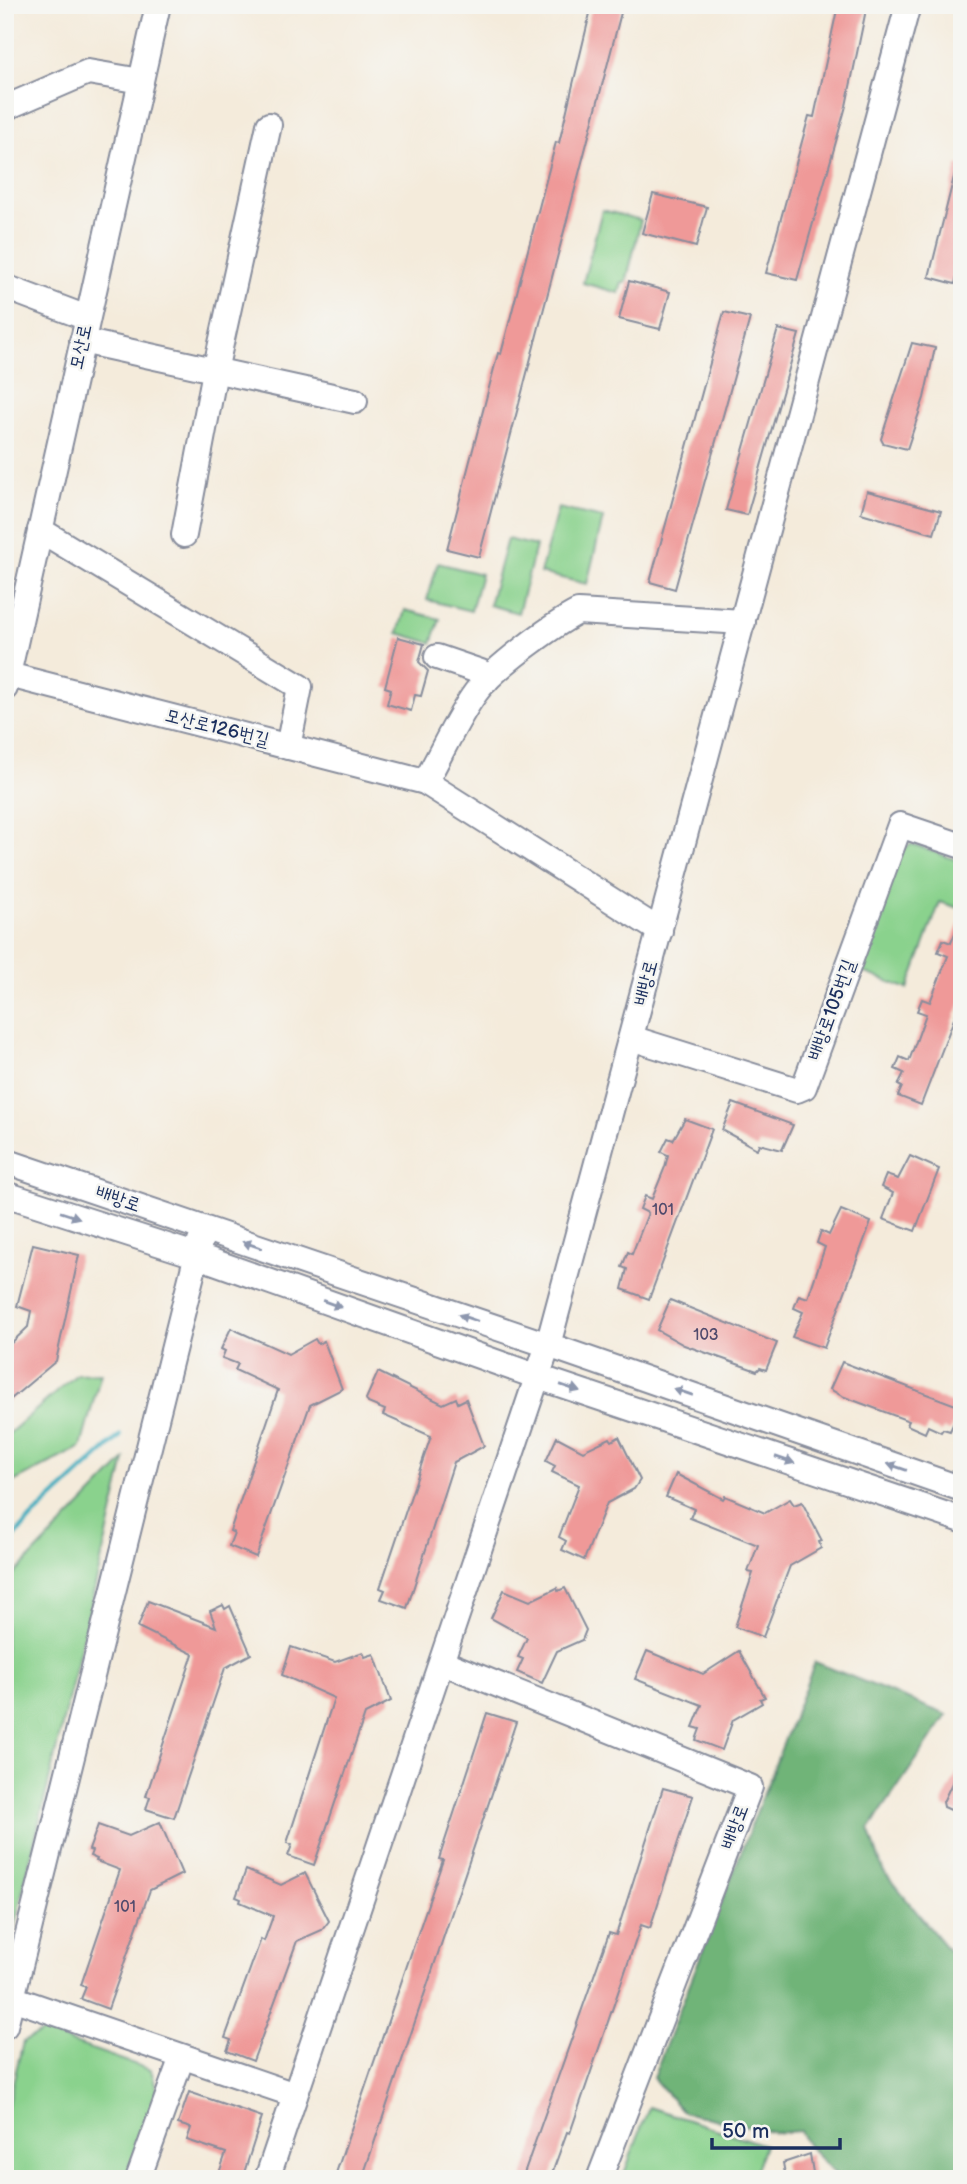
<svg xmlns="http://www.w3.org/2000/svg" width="967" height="2184" font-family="'Balsamiq Sans','Poor Story',sans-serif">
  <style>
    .green { fill: #8ad28d; stroke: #528076; stroke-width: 2 }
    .forest { fill: #6fb478; stroke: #45726b; stroke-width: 2 }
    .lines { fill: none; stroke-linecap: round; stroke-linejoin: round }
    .stream { stroke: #41aec0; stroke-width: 5 }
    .building { fill: #ef9998 }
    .minor-casing { stroke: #888d9c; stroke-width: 28 }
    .minor { stroke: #fff; stroke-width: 24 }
    .oneway { fill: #8d97ae }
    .labels { text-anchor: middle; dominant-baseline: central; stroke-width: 5; stroke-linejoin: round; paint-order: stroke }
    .number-label { font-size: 16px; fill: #504a6c }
    .street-label { font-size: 19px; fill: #1b2f5e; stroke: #f6f6f2 }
  </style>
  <rect width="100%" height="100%" fill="#f6f6f2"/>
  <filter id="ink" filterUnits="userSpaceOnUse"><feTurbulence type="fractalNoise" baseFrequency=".0143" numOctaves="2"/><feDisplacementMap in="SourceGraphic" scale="14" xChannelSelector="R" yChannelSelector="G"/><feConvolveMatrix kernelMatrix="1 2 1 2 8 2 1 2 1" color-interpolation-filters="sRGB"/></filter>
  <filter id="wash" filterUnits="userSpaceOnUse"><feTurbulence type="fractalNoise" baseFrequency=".00686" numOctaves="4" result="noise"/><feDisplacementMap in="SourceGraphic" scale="28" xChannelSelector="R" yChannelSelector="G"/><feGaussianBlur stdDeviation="1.57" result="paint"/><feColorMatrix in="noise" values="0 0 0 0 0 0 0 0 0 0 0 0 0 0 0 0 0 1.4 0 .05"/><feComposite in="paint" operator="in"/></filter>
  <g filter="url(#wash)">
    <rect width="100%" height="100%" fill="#f4ebdb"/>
    <g class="green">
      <path d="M602 210 641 220 626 283H622L619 293 583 283Z"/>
      <path d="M558 508 603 518 587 584 540 573Z"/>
      <path d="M507 539 536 546 518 613 489 605Z"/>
      <path d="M438 563 481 574 471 611 427 600Z"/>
      <path d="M405 610 440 619 432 643 398 633Z"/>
      <path d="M912 844 962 862V909L940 902 908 989 855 969 897 851Z"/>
      <path d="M101 1373 81 1447 11 1483 5 1490V1437L77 1374Z"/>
      <path d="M125 1460 5 1966V1584Z"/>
      <path d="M43 2032 151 2070 158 2093 127 2179H5V2115L23 2042Z"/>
      <path d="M649 2107 764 2145 753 2179H622Z"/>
    </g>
    <path class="forest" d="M815 1662 947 1715 869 1829 883 1871 962 1967V2179H840L809 2147 800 2131 775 2133 683 2112 653 2078Z"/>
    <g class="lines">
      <path class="stream" d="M5 1547 32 1517 120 1436"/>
    </g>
    <g id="blocks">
      <g class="building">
        <path d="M592 5H623L479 557 447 549 498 353 501 354 556 142 559 143Z"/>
        <path d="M838 5H867L846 106 797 280 766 273 809 116 814 117Z"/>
        <path d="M957 165 962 166V257L955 284 929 277Z"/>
        <path d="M653 194 707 207 696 247 642 233Z"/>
        <path d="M629 281 670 292 660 329 619 319Z"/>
        <path d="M724 312 750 318 675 589 650 582Z"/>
        <path d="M778 329 799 334 747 515 726 510Z"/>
        <path d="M912 343 935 348 924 398 907 449 883 443 881 439Z"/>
        <path d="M867 491 941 511 934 534 861 513Z"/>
        <path d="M398 637 424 644 419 662 428 671 421 696 415 695 411 711 387 704 391 689 385 687Z"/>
        <path d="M961 919 962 998 921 1105 898 1096 902 1087 898 1085 904 1073 895 1069 900 1057 909 1061 926 1014 917 1011 922 999 930 1002 948 956 938 952 943 940 951 943Z"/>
        <path d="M733 1103 793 1125 782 1150 759 1144 757 1149 722 1130Z"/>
        <path d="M685 1119 712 1129 649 1299 622 1289 627 1269 622 1267 628 1252 632 1254 648 1213 640 1209 645 1196 652 1199 665 1167 668 1155 661 1152 668 1138 673 1140Z"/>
        <path d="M910 1156 939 1169 915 1231 883 1219 893 1193 881 1187 886 1175 898 1179Z"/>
        <path d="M841 1210 871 1222 824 1348 792 1337 803 1312 794 1308 799 1295 808 1298 825 1247 817 1243 821 1231 829 1235Z"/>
        <path d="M33 1244 79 1255 56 1361 5 1404V1349L28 1327 31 1311 17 1306Z"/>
        <path d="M670 1300 777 1343 766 1370 760 1368 757 1371 684 1345 657 1330Z"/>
        <path d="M231 1328 288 1354 315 1339 318 1344 324 1341 342 1389 310 1405 256 1557 229 1546 234 1533 230 1531 278 1390 235 1370 238 1364 222 1358 225 1351 221 1349Z"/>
        <path d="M842 1362 961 1407 950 1431 943 1429 941 1432 928 1426 925 1433 907 1425 909 1421 842 1396 830 1389Z"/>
        <path d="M378 1372 443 1404 456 1398 458 1403 466 1399 484 1446 454 1462 407 1608 381 1599 385 1590 380 1588 431 1436 383 1415 385 1410 368 1403 366 1399Z"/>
        <path d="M557 1437 583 1451 610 1438 612 1441 619 1437 640 1480 634 1489 607 1503 584 1560 562 1550 566 1541 559 1537 579 1485 552 1472 555 1466 546 1461Z"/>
        <path d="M676 1474 723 1499 725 1496 765 1513 790 1499 794 1505 802 1502 822 1541 819 1542 821 1548 790 1566 763 1637 735 1627 753 1573 748 1572 758 1545 690 1518 694 1509 666 1497Z"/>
        <path d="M557 1588 558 1591 565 1588 586 1630 582 1640 557 1651 542 1683 517 1672 523 1659 518 1657 527 1638 491 1618 504 1590 530 1601Z"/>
        <path d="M148 1601 216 1627 210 1611 223 1605 225 1609 230 1606 251 1654 225 1668 174 1818 146 1809 150 1797 146 1796 193 1654 138 1627Z"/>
        <path d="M291 1647 335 1662 363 1652 365 1657 374 1654 391 1701 365 1714 314 1865 288 1856 292 1845 287 1843 334 1698 282 1675Z"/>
        <path d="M647 1651 703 1674 739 1651 765 1697 760 1699 762 1703 733 1720 722 1750 696 1740 700 1729 693 1727 702 1705 635 1679Z"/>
        <path d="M487 1713 516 1722 362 2179H334L443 1860 439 1859Z"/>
        <path d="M962 1762V1815L944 1807 943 1802Z"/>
        <path d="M663 1788 693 1796 650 1928 641 1925 570 2133 567 2132 550 2179H522L609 1933 616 1935Z"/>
        <path d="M160 1822 182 1874 150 1890 108 2009 81 1999 86 1987 81 1985 120 1870 96 1861 97 1859 90 1856 92 1851 89 1850 98 1825 129 1836Z"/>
        <path d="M246 1870 281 1885 305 1873 329 1921 322 1930 297 1941 253 2061 227 2051 231 2040 225 2038 261 1939 264 1941 273 1916 240 1902 241 1899 236 1897Z"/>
        <path d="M189 2092 262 2117 242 2179H217L226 2153 187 2140 191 2128 178 2124Z"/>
        <path d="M810 2154 814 2179H786L783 2163Z"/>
      </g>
    </g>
  </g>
  <g filter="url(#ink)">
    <use href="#blocks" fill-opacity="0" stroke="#888d9c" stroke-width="2"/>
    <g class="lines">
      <g class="minor-casing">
        <g id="minor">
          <path d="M5 108 88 72 141 81"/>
          <path d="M5 287 87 318"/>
          <path d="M82 341 355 401"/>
          <path d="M40 530 300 687 288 747"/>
          <path d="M184 535 215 371 269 125"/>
          <path d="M437 657 481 672 486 681"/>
          <path d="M5 674 425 782 660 931"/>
          <path d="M5 688 158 5"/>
          <path d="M425 782C442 753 456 719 476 692 494 668 551 626 578 612L743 622"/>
          <path d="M631 1038 797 1090 804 1087 900 825 962 846"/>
          <path d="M5 1161 548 1345 962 1489"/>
          <path d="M5 1194 195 1255 538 1377 962 1520"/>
          <path d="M442 1662 750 1787 599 2179"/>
          <path d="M12 1998 295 2095"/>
          <path d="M5 2026 200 1242"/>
          <path d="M138 2179 182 2057"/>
          <path d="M267 2179 548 1345 908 5"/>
        </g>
      </g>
      <use href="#minor" class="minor"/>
    </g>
    <defs><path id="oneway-solid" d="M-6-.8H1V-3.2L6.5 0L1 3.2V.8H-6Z" transform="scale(1.75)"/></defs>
    <g class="oneway">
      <use href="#oneway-solid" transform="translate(70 1215) rotate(18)"/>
      <use href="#oneway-solid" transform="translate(252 1245) rotate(-161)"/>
      <use href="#oneway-solid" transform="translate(332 1304) rotate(20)"/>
      <use href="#oneway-solid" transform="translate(468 1318) rotate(-161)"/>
      <use href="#oneway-solid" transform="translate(570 1388) rotate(19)"/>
      <use href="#oneway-solid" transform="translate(683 1392) rotate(-161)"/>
      <use href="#oneway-solid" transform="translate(785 1460) rotate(19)"/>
      <use href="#oneway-solid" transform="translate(897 1467) rotate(-161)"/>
    </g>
  </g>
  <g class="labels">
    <g class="number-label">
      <text x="663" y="1210">101</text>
      <text x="706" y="1335">103</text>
      <text x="125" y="1907">101</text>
    </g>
    <g class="street-label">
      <text transform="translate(81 347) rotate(-78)">모산로</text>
      <text transform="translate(217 728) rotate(14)">모산로126번길</text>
      <text transform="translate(646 983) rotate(-75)">배방로</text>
      <text transform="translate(832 1010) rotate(-70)">배방로105번길</text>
      <text transform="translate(118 1199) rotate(19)">배방로</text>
      <text transform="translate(735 1827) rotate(-69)">배방로</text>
    </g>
  </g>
  <rect width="967" height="2184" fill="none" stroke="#f6f6f2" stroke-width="28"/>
  <path d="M712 2138v10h128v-10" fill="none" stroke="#1b2f5e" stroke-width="3.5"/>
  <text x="722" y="2138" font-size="21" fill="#1b2f5e" stroke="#f6f6f2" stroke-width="5" paint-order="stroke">50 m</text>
</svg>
